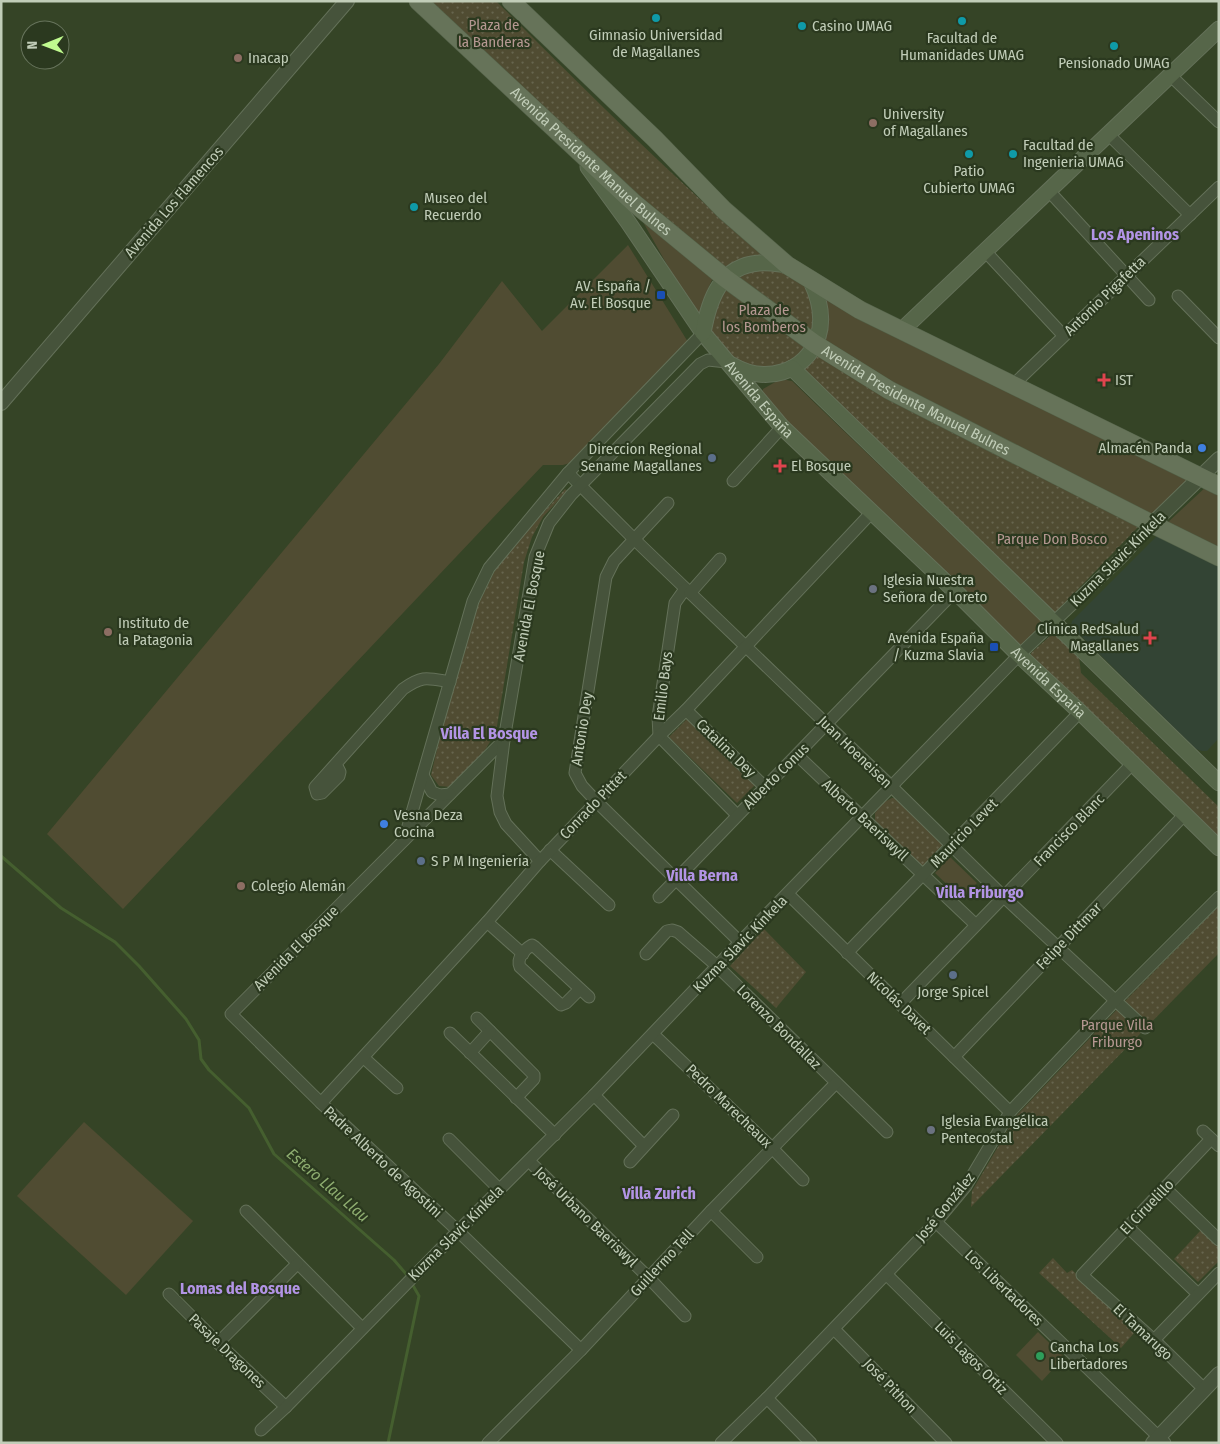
<svg xmlns="http://www.w3.org/2000/svg" width="1220" height="1444" font-family="'Fira Sans Condensed',sans-serif">
  <style>
    .medical { fill: #334434 }
    .grass { fill: #504c32 }
    .park { fill: url(#park-dots) }
    .lines { fill: none; stroke-linecap: round; stroke-linejoin: round }
    .stream { stroke: #455f2f; stroke-width: 3 }
    .minor-casing { stroke: #647159; stroke-width: 13 }
    .tertiary-casing { stroke: #647159; stroke-width: 16 }
    .secondary-casing { stroke: #647159; stroke-width: 17 }
    .primary-casing { stroke: #526047; stroke-width: 19 }
    .minor { stroke: #46533b; stroke-width: 11 }
    .tertiary { stroke: #46533b; stroke-width: 14 }
    .secondary { stroke: #566649; stroke-width: 15 }
    .primary { stroke: #667359; stroke-width: 18 }
    .culture-dot { fill: #0f9aa8; stroke: #2b391f; stroke-width: 2 }
    .education-dot { fill: #8d6e63; stroke: #2b391f; stroke-width: 2 }
    .transit-dot { fill: #1a4fb4; stroke: #2b391f; stroke-width: 2 }
    .health-dot { fill: #e0444e; stroke: #2b391f; stroke-width: 2 }
    .shop-dot { fill: #3f7fe0; stroke: #2b391f; stroke-width: 2 }
    .service-dot { fill: #5c6f8a; stroke: #2b391f; stroke-width: 2 }
    .worship-dot { fill: #6b7280; stroke: #2b391f; stroke-width: 2 }
    .leisure-dot { fill: #2e9e5b; stroke: #2b391f; stroke-width: 2 }
    .labels { text-anchor: middle; dominant-baseline: central; stroke-width: 4.5; stroke-linejoin: round; paint-order: stroke }
    .park-label { font-size: 15px; fill: #b69892; stroke: #2b391f }
    .poi-label { font-size: 15px; fill: #c1cdb8; stroke: #2b391f; text-anchor: start }
    .street-label { font-size: 15px; fill: #c1cdb8; stroke: #2b391f }
    .neighbourhood-label { font-size: 16px; font-weight: bold; fill: #b294e5; stroke: #2b391f }
    .water-label { font-size: 16px; font-style: italic; fill: #8ead70; stroke: #2b391f }
  </style>
  <defs>
    <pattern id="park-dots" width="8" height="8" patternUnits="userSpaceOnUse" patternTransform="scale(1.25)"><rect width="8" height="8" fill="#504c32"/><path d="M2 2h.1M6 6h.1" fill="none" stroke="#67654e" stroke-width="1.8" stroke-linecap="round"/></pattern>
  </defs>
  <rect width="100%" height="100%" fill="#354426"/>
  <path class="medical" d="M1158 535H1160L1219 566V738L1207 751H1202L1196 749 1071 626 1072 621Z"/>
  <g class="grass">
    <path d="M643 222 713 278C706 292 701 304 700 319L697 318Z"/>
    <path d="M628 245 688 342 570 463 563 465H543L123 909 47 834 439 364 502 281 542 331Z"/>
    <path d="M824 294 1198 471 1153 516 885 386 825 344 827 320Z"/>
    <path d="M786 380 792 381 1041 621V628L1022 646 1015 644 764 403 762 396 763 389 777 381Z"/>
    <path d="M1208 485 1219 490V549L1166 524Z"/>
    <path d="M950 857 977 883 962 899 935 873Z"/>
    <path d="M84 1122 193 1221 126 1295 17 1196Z"/>
    <path d="M1038 1332 1064 1357 1042 1381 1016 1355Z"/>
  </g>
  <g class="park">
    <path d="M426 1H496C584 88 670 176 764 255L743 259 720 270Z"/>
    <path d="M765 265 795 275 810 291 817 322 798 360 758 372 721 351 716 342 712 332 711 321 726 282Z"/>
    <path d="M822 355 1140 525 1054 614 805 378V368L813 357Z"/>
    <path d="M565 489 567 491 543 517 532 537 524 562 496 732 482 755 452 787 439 786 431 775 451 690 475 611 494 572 520 538Z"/>
    <path d="M1050 636H1056L1079 657 1081 673 1219 807V841L1031 661V653Z"/>
    <path d="M688 718 756 784 737 803 669 737Z"/>
    <path d="M892 798H896L943 844 923 866 921 867 875 823V813L884 802Z"/>
    <path d="M1219 906V953L971 1207 972 1191 1016 1116 1126 1000Z"/>
    <path d="M764 929 806 972 776 1008 730 966Z"/>
    <path d="M1201 1230 1219 1247V1261L1198 1282 1174 1259Z"/>
    <path d="M1053 1258 1067 1273 1072 1270 1135 1332 1121 1348 1039 1273Z"/>
  </g>
  <g class="lines">
    <path class="stream" d="M1 856 61 908 115 942 139 966 186 1019 199 1040 201 1059 209 1070 249 1108 274 1154 394 1260 407 1275 419 1296 388 1443"/>
    <g class="minor-casing">
      <g id="minor">
        <path d="M1170 75 1219 122"/>
        <path d="M1108 134 1190 215"/>
        <path d="M1049 191 1149 300"/>
        <path d="M985 251 1063 335"/>
        <path d="M1178 296 1219 338"/>
        <path d="M1013 385 1219 187"/>
        <path d="M568 473 634 539 892 787 1004 897 1145 1028"/>
        <path d="M733 481 782 427"/>
        <path d="M668 503 614 561 606 577 575 773 582 786 597 802 740 942"/>
        <path d="M685 589 675 603 658 717 659 736 737 815"/>
        <path d="M690 593 720 559"/>
        <path d="M686 710 765 787"/>
        <path d="M504 740 231 1014 321 1103 458 1231 581 1350"/>
        <path d="M797 755 976 925"/>
        <path d="M336 764 340 772 339 776 322 793 317 794 315 787 403 689C423 675 427 678 450 682"/>
        <path d="M423 775 432 792 440 795 450 794"/>
        <path d="M404 840 473 601 489 568 568 473 703 333"/>
        <path d="M550 850 609 905"/>
        <path d="M540 861 506 824 500 812 497 796 504 740 535 557 549 523 571 495 700 364 708 360 727 362"/>
        <path d="M788 894 1010 1112"/>
        <path d="M659 897 955 591"/>
        <path d="M487 922 523 954"/>
        <path d="M847 953 1080 712"/>
        <path d="M646 954 667 931 672 930 678 932 717 966 887 1132"/>
        <path d="M580 989 566 1003 561 1005 520 967C516 958 525 949 532 945L535 947 589 997"/>
        <path d="M900 1004 1133 763"/>
        <path d="M477 1018 534 1075V1079L516 1098"/>
        <path d="M450 1033 555 1135"/>
        <path d="M653 1034 772 1148 803 1180"/>
        <path d="M470 1053 490 1031"/>
        <path d="M954 1057 1184 815"/>
        <path d="M364 1058 397 1088"/>
        <path d="M594 1095 644 1146"/>
        <path d="M321 1103 487 922 540 861 659 736 686 710 872 512"/>
        <path d="M1203 1131 1219 1146"/>
        <path d="M449 1139 500 1190"/>
        <path d="M529 1161 648 1277 685 1316"/>
        <path d="M630 1162 673 1115"/>
        <path d="M1165 1188 1219 1240"/>
        <path d="M246 1211 362 1328"/>
        <path d="M711 1211 757 1257"/>
        <path d="M936 1222 1165 1443"/>
        <path d="M1128 1227 1198 1294"/>
        <path d="M886 1274 1057 1443"/>
        <path d="M169 1294 218 1343 286 1407"/>
        <path d="M834 1329 946 1443"/>
        <path d="M1154 1340 1219 1273"/>
        <path d="M218 1343 297 1264"/>
        <path d="M1204 1389 1154 1340 1082 1275 1211 1139"/>
        <path d="M767 1398 811 1443"/>
        <path d="M261 1430 286 1407 458 1231 594 1095 740 942 1019 655 1123 556 1152 524"/>
        <path d="M488 1443 581 1350 711 1211 836 1083"/>
        <path d="M721 1443 767 1398 936 1222 966 1186 1010 1112 1115 1001 1219 897"/>
      </g>
    </g>
    <g class="tertiary-casing">
      <g id="tertiary">
        <path d="M1 403 347 1"/>
        <path d="M1152 524 1219 459"/>
        <path d="M1153 1443 1219 1374"/>
      </g>
    </g>
    <g class="secondary-casing">
      <g id="secondary">
        <path id="s1" d="M588 167 628 222 703 333 782 427 955 591 1019 655 1080 712 1219 848"/>
        <path d="M902 330 1219 29"/>
        <path d="M703 333C709 300 720 266 759 263 769 262 778 264 787 265"/>
        <path d="M732 365C764 384 805 374 818 337 824 318 819 298 811 281"/>
        <path d="M792 368 1219 783"/>
      </g>
    </g>
    <g class="primary-casing">
      <g id="primary">
        <path id="s2" d="M418 1 634 203 725 278 815 344 889 390 1152 524 1219 557"/>
        <path d="M511 1 655 139 724 210 787 265 860 310 1219 486"/>
      </g>
    </g>
    <use href="#minor" class="minor"/>
    <use href="#tertiary" class="tertiary"/>
    <use href="#secondary" class="secondary"/>
    <use href="#primary" class="primary"/>
  </g>
  <g class="culture-dot">
    <circle cx="656" cy="18" r="5"/>
    <circle cx="962" cy="21" r="5"/>
    <circle cx="802" cy="26" r="5"/>
    <circle cx="1114" cy="46" r="5"/>
    <circle cx="969" cy="154" r="5"/>
    <circle cx="1013" cy="154" r="5"/>
    <circle cx="414" cy="207" r="5"/>
  </g>
  <g class="education-dot">
    <circle cx="238" cy="58" r="5"/>
    <circle cx="873" cy="123" r="5"/>
    <circle cx="108" cy="632" r="5"/>
    <circle cx="241" cy="886" r="5"/>
  </g>
  <g class="transit-dot">
    <rect x="656" y="290" width="10" height="10" rx="2.5"/>
    <rect x="989" y="642" width="10" height="10" rx="2.5"/>
  </g>
  <g class="health-dot">
    <path d="M1101.5 372.5h5v5h5v5h-5v5h-5v-5h-5v-5h5z"/>
    <path d="M777.5 458.5h5v5h5v5h-5v5h-5v-5h-5v-5h5z"/>
    <path d="M1147.5 630.5h5v5h5v5h-5v5h-5v-5h-5v-5h5z"/>
  </g>
  <g class="shop-dot">
    <circle cx="1202" cy="448" r="5"/>
    <circle cx="384" cy="824" r="5"/>
  </g>
  <g class="service-dot">
    <circle cx="712" cy="458" r="5"/>
    <circle cx="421" cy="861" r="5"/>
    <circle cx="953" cy="975" r="5"/>
  </g>
  <g class="worship-dot">
    <circle cx="873" cy="589" r="5"/>
    <circle cx="931" cy="1130" r="5"/>
  </g>
  <circle class="leisure-dot" cx="1040" cy="1356" r="5"/>
  <g class="labels">
    <g class="park-label">
      <text x="494" y="25">Plaza de<tspan x="494" dy="17">la Banderas</tspan></text>
      <text x="764" y="310">Plaza de<tspan x="764" dy="17">los Bomberos</tspan></text>
      <text x="1052" y="539">Parque Don Bosco</text>
      <text x="1117" y="1025">Parque Villa<tspan x="1117" dy="17">Friburgo</tspan></text>
    </g>
    <g class="poi-label">
      <text x="812" y="26">Casino UMAG</text>
      <text x="656" y="35" text-anchor="middle">Gimnasio Universidad<tspan x="656" dy="17">de Magallanes</tspan></text>
      <text x="962" y="38" text-anchor="middle">Facultad de<tspan x="962" dy="17">Humanidades UMAG</tspan></text>
      <text x="248" y="58">Inacap</text>
      <text x="1114" y="63" text-anchor="middle">Pensionado UMAG</text>
      <text x="883" y="114">University<tspan x="883" dy="17">of Magallanes</tspan></text>
      <text x="1023" y="145">Facultad de<tspan x="1023" dy="17">Ingenieria UMAG</tspan></text>
      <text x="969" y="171" text-anchor="middle">Patio<tspan x="969" dy="17">Cubierto UMAG</tspan></text>
      <text x="424" y="198">Museo del<tspan x="424" dy="17">Recuerdo</tspan></text>
      <text x="651" y="286" text-anchor="end">AV. España /<tspan x="651" dy="17">Av. El Bosque</tspan></text>
      <text x="1115" y="380">IST</text>
      <text x="1192" y="448" text-anchor="end">Almacén Panda</text>
      <text x="702" y="449" text-anchor="end">Direccion Regional<tspan x="702" dy="17">Sename Magallanes</tspan></text>
      <text x="791" y="466">El Bosque</text>
      <text x="883" y="580">Iglesia Nuestra<tspan x="883" dy="17">Señora de Loreto</tspan></text>
      <text x="118" y="623">Instituto de<tspan x="118" dy="17">la Patagonia</tspan></text>
      <text x="1139" y="629" text-anchor="end">Clínica RedSalud<tspan x="1139" dy="17">Magallanes</tspan></text>
      <text x="984" y="638" text-anchor="end">Avenida España<tspan x="984" dy="17">/ Kuzma Slavia</tspan></text>
      <text x="394" y="815">Vesna Deza<tspan x="394" dy="17">Cocina</tspan></text>
      <text x="431" y="861">S P M Ingeniería</text>
      <text x="251" y="886">Colegio Alemán</text>
      <text x="953" y="992" text-anchor="middle">Jorge Spicel</text>
      <text x="941" y="1121">Iglesia Evangélica<tspan x="941" dy="17">Pentecostal</tspan></text>
      <text x="1050" y="1347">Cancha Los<tspan x="1050" dy="17">Libertadores</tspan></text>
    </g>
    <g class="street-label">
      <text stroke="none"><textPath href="#s2" startOffset="236">Avenida Presidente Manuel Bulnes</textPath></text>
      <text transform="translate(174 202) rotate(-49)">Avenida Los Flamencos</text>
      <text transform="translate(1105 296) rotate(-44)">Antonio Pigafetta</text>
      <text stroke="none"><textPath href="#s1" startOffset="289">Avenida España</textPath></text>
      <text stroke="none"><textPath href="#s2" startOffset="641">Avenida Presidente Manuel Bulnes</textPath></text>
      <text transform="translate(1118 559) rotate(-45)">Kuzma Slavic Kinkela</text>
      <text transform="translate(529 606) rotate(-79)">Avenida El Bosque</text>
      <text stroke="none"><textPath href="#s1" startOffset="694">Avenida España</textPath></text>
      <text transform="translate(663 686) rotate(-83)">Emilio Bays</text>
      <text transform="translate(582 729) rotate(-81)">Antonio Dey</text>
      <text transform="translate(726 748) rotate(44)">Catalina Dey</text>
      <text transform="translate(855 752) rotate(44)">Juan Hoeneisen</text>
      <text transform="translate(776 776) rotate(-45)">Alberto Conus</text>
      <text transform="translate(593 805) rotate(-46)">Conrado Pittet</text>
      <text transform="translate(865 820) rotate(43)">Alberto Baeriswyll</text>
      <text transform="translate(1069 830) rotate(-46)">Francisco Blanc</text>
      <text transform="translate(964 833) rotate(-46)">Mauricio Levet</text>
      <text transform="translate(1069 936) rotate(-46)">Felipe Dittmar</text>
      <text transform="translate(740 944) rotate(-46)">Kuzma Slavic Kinkela</text>
      <text transform="translate(296 948) rotate(-45)">Avenida El Bosque</text>
      <text transform="translate(899 1003) rotate(44)">Nicolás Davet</text>
      <text transform="translate(779 1027) rotate(45)">Lorenzo Bondallaz</text>
      <text transform="translate(729 1106) rotate(44)">Pedro Marecheaux</text>
      <text transform="translate(383 1162) rotate(43)">Padre Alberto de Agostini</text>
      <text transform="translate(945 1207) rotate(-51)">José González</text>
      <text transform="translate(1147 1207) rotate(-46)">El Ciruelillo</text>
      <text transform="translate(586 1217) rotate(44)">José Urbano Baeriswyl</text>
      <text transform="translate(456 1233) rotate(-45)">Kuzma Slavic Kinkela</text>
      <text transform="translate(662 1263) rotate(-47)">Guillermo Tell</text>
      <text transform="translate(1004 1288) rotate(44)">Los Libertadores</text>
      <text transform="translate(1143 1332) rotate(43)">El Tamarugo</text>
      <text transform="translate(227 1351) rotate(44)">Pasaje Dragones</text>
      <text transform="translate(971 1358) rotate(45)">Luis Lagos Ortiz</text>
      <text transform="translate(890 1386) rotate(46)">José Pithon</text>
    </g>
    <g class="neighbourhood-label">
      <text x="1135" y="234">Los Apeninos</text>
      <text x="489" y="733">Villa El Bosque</text>
      <text x="702" y="875">Villa Berna</text>
      <text x="980" y="892">Villa Friburgo</text>
      <text x="659" y="1193">Villa Zurich</text>
      <text x="240" y="1288">Lomas del Bosque</text>
    </g>
    <g class="water-label">
      <text transform="translate(328 1185) rotate(41)">Estero Llau Llau</text>
    </g>
  </g>
  <rect width="1220" height="1444" fill="none" stroke="#c1cdb8" stroke-width="5"/>
  <g transform="translate(45 45) rotate(269)"><circle r="24" fill="#2b391f" stroke="#67745c"/>
  <path d="M0-4L9 19L0 12L-9 19Z" fill="#c0fb8f"/>
  <text y="-8" font-size="14" font-weight="bold" text-anchor="middle" fill="#c1cdb8">N</text>
  </g>
</svg>
